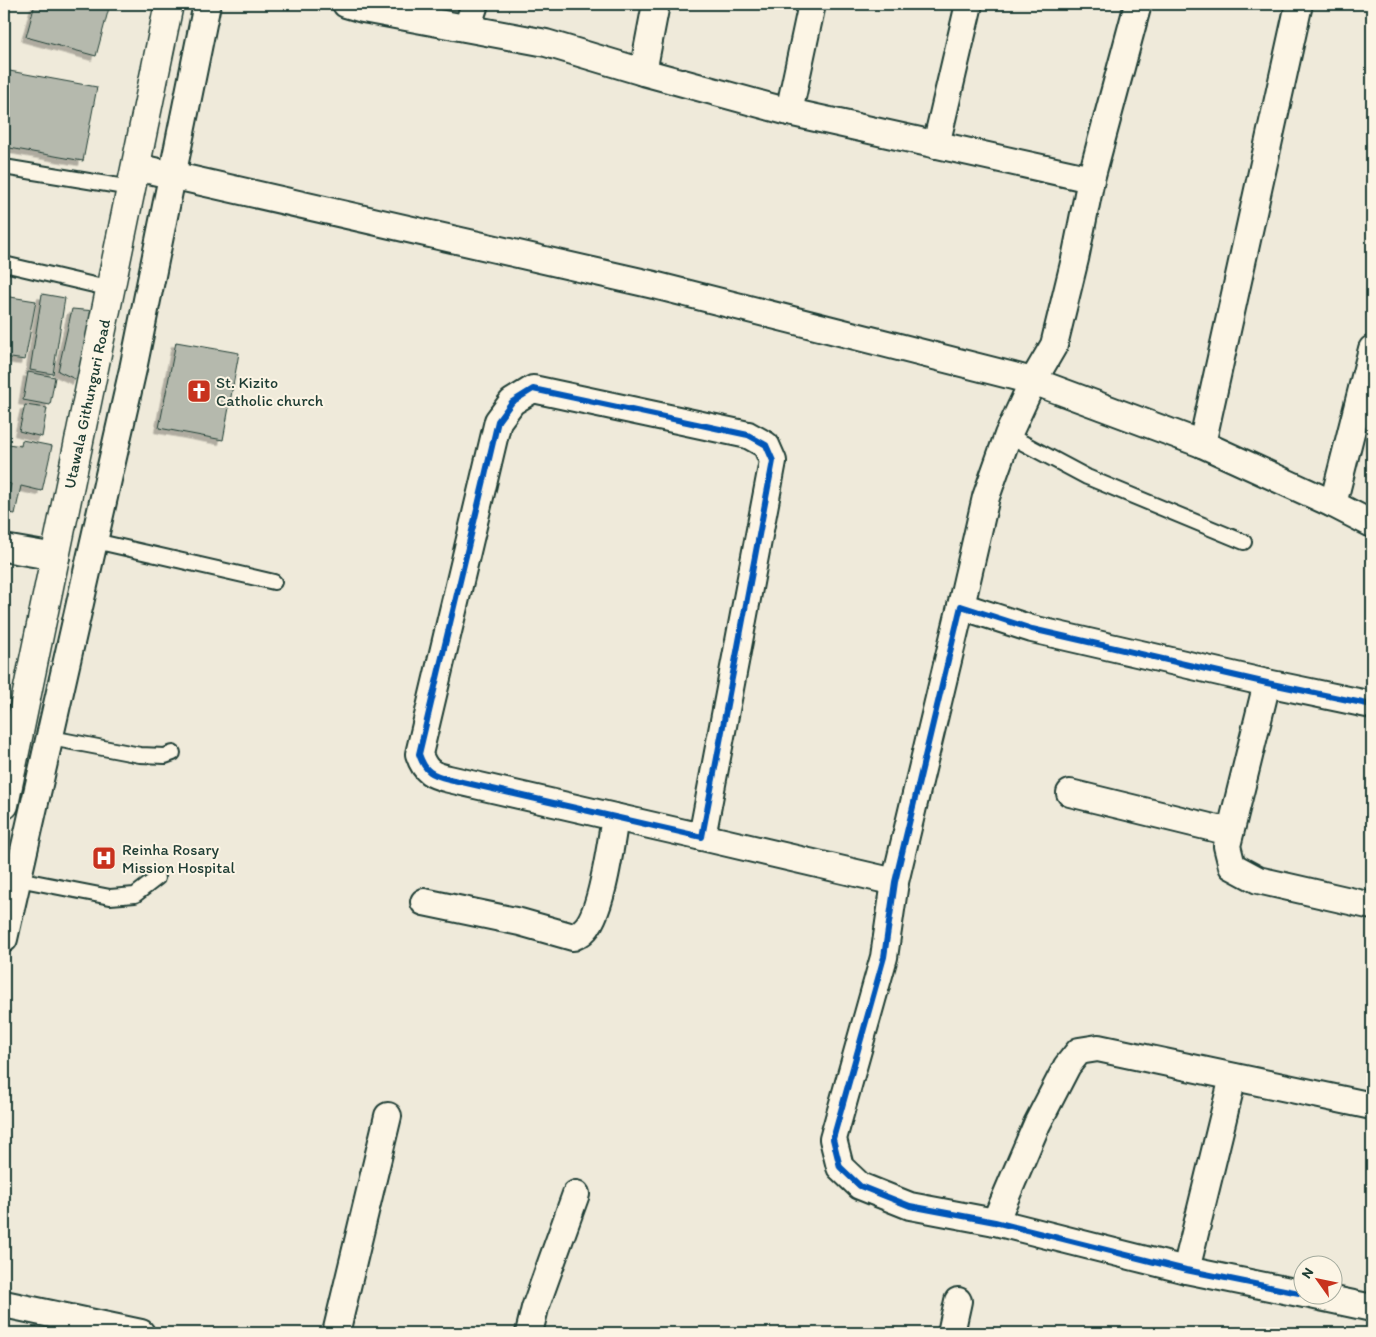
<svg xmlns="http://www.w3.org/2000/svg" width="1376" height="1337" font-family="Itim,sans-serif">
  <style>
    .building { fill: #b5b9ad; stroke: #1f3d34; filter: url(#shadow) }
    .lines { fill: none; stroke-linecap: round; stroke-linejoin: round }
    .lane-casing { stroke: #1f3d34; stroke-width: 18 }
    .street-casing { stroke: #1f3d34; stroke-width: 30 }
    .secondary-casing { stroke: #1f3d34; stroke-width: 31 }
    .lane { stroke: #fcf5e5; stroke-width: 14 }
    .street { stroke: #fcf5e5; stroke-width: 26 }
    .secondary { stroke: #fcf5e5; stroke-width: 28 }
    .cycleway-casing { stroke: #fcf5e5; stroke-width: 9 }
    .cycleway { stroke: #0057b8; stroke-width: 6 }
    .labels { text-anchor: middle; dominant-baseline: central; stroke-width: 4; stroke-linejoin: round; paint-order: stroke }
    .poi-label { font-size: 16px; fill: #1f3d34; stroke: #fcf5e5; text-anchor: start }
    .street-label { font-size: 16px; fill: #1f3d34; stroke: #fcf5e5 }
  </style>
  <defs>
    <filter id="shadow"><feDropShadow dx="-4.5" dy="4.5" stdDeviation="0" flood-color="#0004"/></filter>
  </defs>
  <rect width="100%" height="100%" fill="#efeada"/>
  <filter id="ink" filterUnits="userSpaceOnUse"><feTurbulence type="fractalNoise" baseFrequency=".02" numOctaves="2"/><feDisplacementMap in="SourceGraphic" scale="10" xChannelSelector="R" yChannelSelector="G"/><feConvolveMatrix kernelMatrix="1 2 1 2 8 2 1 2 1" color-interpolation-filters="sRGB"/></filter>
  <g filter="url(#ink)">
    <g class="building">
      <path d="M35 4H110L96 56 26 37Z"/>
      <path d="M4 70 97 87 83 161 4 147Z"/>
      <path d="M42 294 65 298 53 374 30 370Z"/>
      <path d="M4 296 36 301 25 360 4 357Z"/>
      <path d="M72 309 95 311 77 380 58 371Z"/>
      <path d="M176 342 239 353 223 440 159 428Z"/>
      <path d="M28 372 55 377 50 405 23 400Z"/>
      <path d="M25 405 47 408 42 437 19 431Z"/>
      <path d="M22 440 52 446 42 491 21 486 15 514 5 512 11 484 4 482V464L8 444 21 446Z"/>
    </g>
    <g class="lines">
      <g class="lane-casing">
        <g id="lane">
          <path d="M4 167 131 188"/>
          <path d="M4 264 111 289"/>
          <path d="M1008 435 1087 477 1244 542"/>
          <path d="M95 541 274 582"/>
          <path d="M51 738 140 755 165 756 173 753"/>
          <path d="M18 879 110 897 135 895 157 878"/>
        </g>
      </g>
      <g class="street-casing">
        <g id="street">
          <path d="M346 4 363 9 546 43 643 72 789 112 1091 179"/>
          <path d="M467 28 475 4"/>
          <path d="M643 72 656 4"/>
          <path d="M789 112 812 4"/>
          <path d="M936 145 969 4"/>
          <path d="M136 167 654 285 1033 381 1202 444 1333 504 1372 524"/>
          <path d="M533 389 748 435 766 445 773 461 702 837 449 779C432 775 425 772 419 754L498 421 512 402Z"/>
          <path d="M1202 444 1299 4"/>
          <path d="M1333 504 1372 349"/>
          <path d="M4 548 56 557"/>
          <path d="M961 606 986 497 1008 435 1033 381 1054 345 1075 259 1091 179 1138 4"/>
          <path d="M1267 683 1227 846 1232 866 1258 880 1372 906"/>
          <path d="M1070 793 1230 832"/>
          <path d="M702 837 895 882"/>
          <path d="M424 902 520 922 573 937C576 935 581 934 583 931 602 916 611 842 615 817"/>
          <path d="M4 939 133 369 207 4"/>
          <path d="M995 1222 1037 1124 1067 1066 1079 1051 1098 1048 1372 1106"/>
          <path d="M1186 1270 1233 1077"/>
          <path d="M1304 1294 1186 1270 995 1222 910 1206 860 1186 840 1167 833 1139 884 957 895 882 961 606 1032 629 1267 683 1372 705"/>
          <path d="M1306 1294 1372 1308"/>
          <path d="M4 1304 141 1333"/>
          <path d="M336 1333 388 1116"/>
          <path d="M529 1333 535 1308 576 1194"/>
          <path d="M951 1333 958 1301"/>
        </g>
      </g>
      <g class="secondary-casing">
        <path id="secondary" d="M4 805 169 4"/>
      </g>
      <use href="#lane" class="lane"/>
      <use href="#street" class="street"/>
      <use href="#secondary" class="secondary"/>
      <g class="cycleway-casing">
        <g id="cycleway">
          <path d="M533 389 748 435 766 445 773 461 702 837 449 779C432 775 425 772 419 754L498 421 512 402Z"/>
          <path d="M1304 1294 1186 1270 995 1222 910 1206 860 1186 840 1167 833 1139 884 957 895 882 961 606 1032 629 1267 683 1372 705"/>
        </g>
      </g>
      <use href="#cycleway" class="cycleway"/>
    </g>
  </g>
  <defs>
    <g id="church-square" transform="scale(1.25)"><rect x="-9" y="-9" width="18" height="18" rx="4" fill="#c8321e" stroke="#fcf5e5"/><path d="M-1.2-6h2.4v3.5h3.3v2.4h-3.3V6h-2.4V-.1h-3.3v-2.4h3.3Z" fill="#fff"/></g>
    <g id="hospital-square" transform="scale(1.25)"><rect x="-9" y="-9" width="18" height="18" rx="4" fill="#c8321e" stroke="#fcf5e5"/><path d="M-5-5h3v3.5h4V-5h3V5h-3V1.5h-4V5h-3Z" fill="#fff"/></g>
  </defs>
  <g fill-rule="evenodd">
    <use href="#church-square" x="199" y="391"/>
    <use href="#hospital-square" x="104" y="858"/>
  </g>
  <g class="labels">
    <g class="poi-label">
      <text x="216" y="382">St. Kizito<tspan x="216" dy="18">Catholic church</tspan></text>
      <text x="122" y="849">Reinha Rosary<tspan x="122" dy="18">Mission Hospital</tspan></text>
    </g>
    <g class="street-label">
      <text transform="translate(87 404) rotate(-78)">Utawala Githunguri Road</text>
    </g>
  </g>
  <rect width="1376" height="1337" fill="none" stroke="#fcf5e5" stroke-width="20"/>
  <rect x="10" y="10" width="1356" height="1317" fill="none" stroke="#1f3d34" stroke-width="2" filter="url(#ink)"/>
  <g transform="translate(1318 1280) rotate(303)"><circle r="24" fill="#fcf5e5" stroke="#a4ab9e"/>
  <path d="M0-4L9 19L0 12L-9 19Z" fill="#c8321e"/>
  <text y="-8" font-size="14" font-weight="bold" text-anchor="middle" fill="#1f3d34">N</text>
  </g>
</svg>
